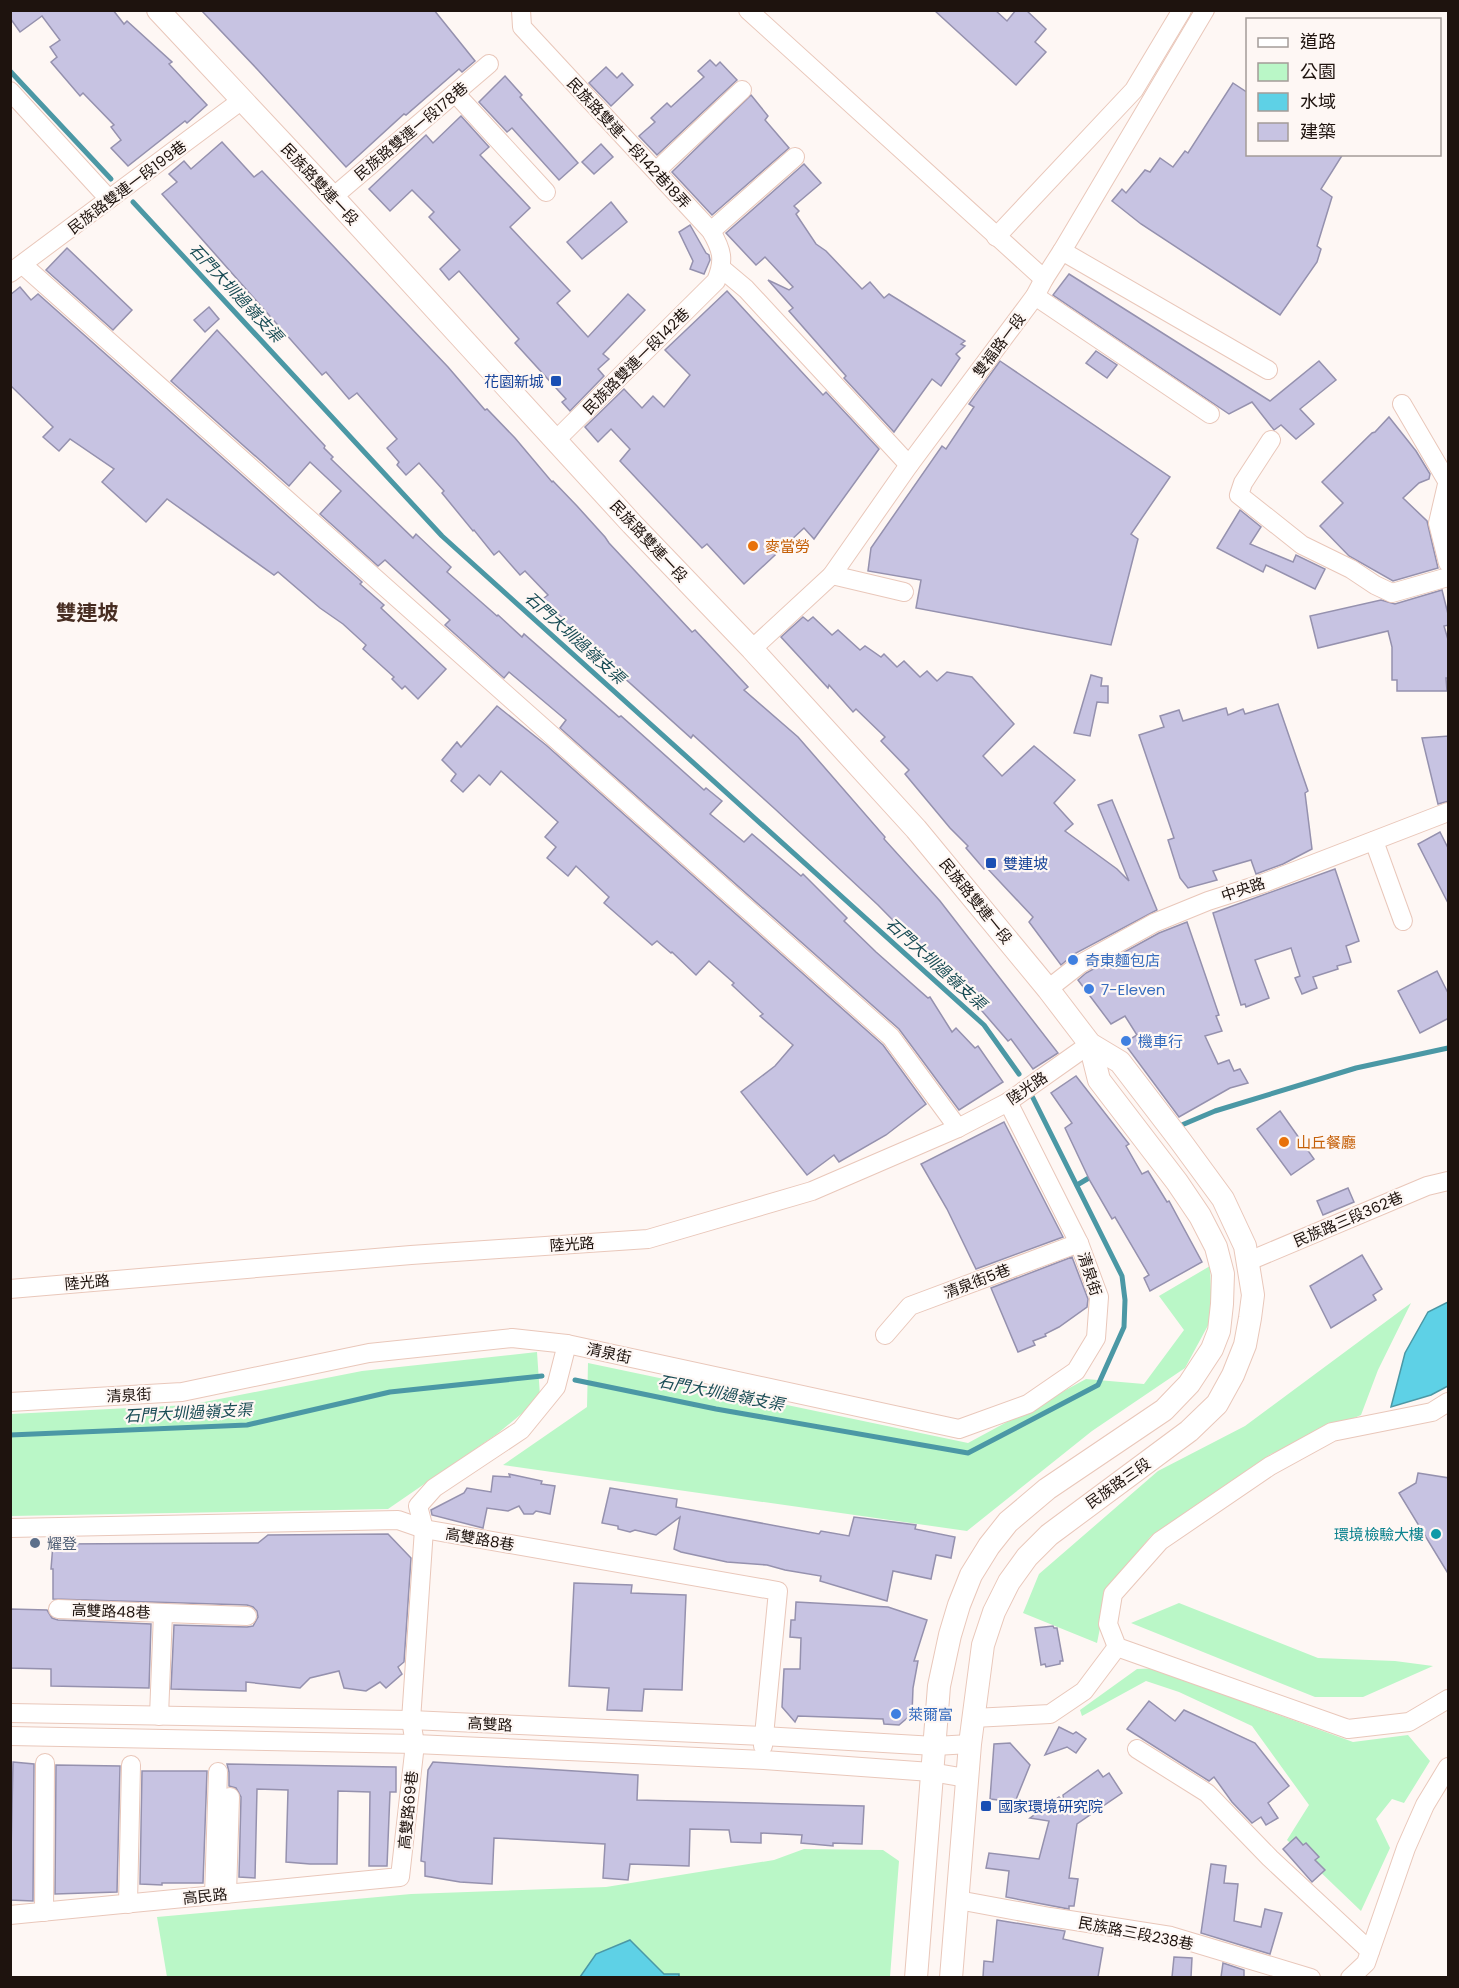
<svg xmlns="http://www.w3.org/2000/svg" width="1459" height="1988" font-family="Poppins,'Noto Sans TC',sans-serif">
  <style>
    .green { fill: #baf7c7 }
    .water { fill: #5ed1e6; stroke: #4b98a5; stroke-width: 1.5 }
    .lines { fill: none; stroke-linecap: round; stroke-linejoin: round }
    .stream { stroke: #4b98a5; stroke-width: 5 }
    .building { fill: #c7c3e2; stroke: #9591ae; stroke-width: 1.5 }
    .minor-casing { stroke: #e9c7ba; stroke-width: 20 }
    .major-casing { stroke: #e9c7ba; stroke-width: 24 }
    .minor { stroke: #fff; stroke-width: 18 }
    .major { stroke: #fff; stroke-width: 22 }
    .transit-dot { fill: #1a4fb4; stroke: #fef7f4; stroke-width: 2 }
    .food-dot { fill: #e8710a; stroke: #fef7f4; stroke-width: 2 }
    .shop-dot { fill: #3f7fe0; stroke: #fef7f4; stroke-width: 2 }
    .culture-dot { fill: #0f9aa8; stroke: #fef7f4; stroke-width: 2 }
    .service-dot { fill: #5c6f8a; stroke: #fef7f4; stroke-width: 2 }
    .labels { text-anchor: middle; dominant-baseline: central; stroke-width: 4.5; stroke-linejoin: round; paint-order: stroke }
    .street-label { font-size: 15px; fill: #1e130e; stroke: #fef7f4 }
    .transit-label { font-size: 15px; fill: #164399; stroke: #fef7f4; text-anchor: start }
    .food-label { font-size: 15px; fill: #c56008; stroke: #fef7f4; text-anchor: start }
    .shop-label { font-size: 15px; fill: #366cbe; stroke: #fef7f4; text-anchor: start }
    .culture-label { font-size: 15px; fill: #0d838f; stroke: #fef7f4; text-anchor: end }
    .service-label { font-size: 15px; fill: #4e5e75; stroke: #fef7f4; text-anchor: start }
    .water-label { font-size: 16px; font-style: italic; fill: #184b54; stroke: #fef7f4 }
    .district-label { font-size: 21px; font-weight: bold; fill: #472d22; stroke: #fef7f4 }
  </style>
  <rect width="100%" height="100%" fill="#fef7f4"/>
  <g class="green">
    <path d="M1210 1266 1212 1318 1185 1368 1092 1431 967 1531 503 1465 587 1407 588 1363 968 1443 1086 1379 1144 1384 1184 1330 1159 1296Z"/>
    <path d="M1411 1303 1378 1370 1361 1415 1271 1454 1151 1536 1108 1588 1097 1643 1023 1613 1039 1574 1158 1471 1245 1426Z"/>
    <path d="M537 1352 540 1396 525 1411 497 1434 388 1509 11 1516V1414L189 1405 362 1371Z"/>
    <path d="M1179 1603 1318 1658 1395 1661 1433 1666 1363 1697H1315L1131 1623Z"/>
    <path d="M1162 1668 1254 1706 1353 1742 1408 1735 1430 1761 1404 1803 1392 1799 1376 1819 1390 1848 1361 1911 1287 1840 1309 1805 1252 1726 1179 1692 1146 1681 1082 1716 1080 1710 1137 1669Z"/>
    <path d="M804 1849 883 1850 899 1861 890 1977H167L157 1917 411 1894 606 1887 774 1860Z"/>
  </g>
  <g class="water">
    <path d="M1448 1302V1386L1431 1395 1391 1407 1405 1353 1428 1312Z"/>
    <path d="M630 1940 664 1974H679V1977H580L596 1954Z"/>
  </g>
  <g class="lines">
    <g class="stream">
      <path d="M10 71 111 179"/>
      <path d="M133 202 442 536 984 1025 1019 1074"/>
      <path d="M1177 1127 1215 1111 1356 1068 1448 1048"/>
      <path d="M1077 1185 1094 1175"/>
      <path d="M575 1380 716 1409 968 1453 1098 1385 1124 1327 1125 1300 1122 1276 1030 1092"/>
      <path d="M10 1435 247 1425 390 1392 542 1376"/>
    </g>
  </g>
  <g class="building">
    <path d="M10 10H113L124 24 127 21 172 62 169 64 207 105 187 123 185 121 128 166 111 148 121 140 111 127 114 125 83 93 80 96 51 62 57 57 50 47 60 40 42 16 20 32 10 18Z"/>
    <path d="M201 10H434L475 61 462 72 459 69 406 115 404 114 346 167 257 69Z"/>
    <path d="M934 10H995L1007 21 1016 10H1026L1046 29 1035 42 1046 52 1016 85Z"/>
    <path d="M710 60 716 66 720 62 737 80 657 155 639 136 655 122 651 118 667 103 671 107 704 77 698 71Z"/>
    <path d="M606 67 617 78 622 73 633 85 611 106 589 83Z"/>
    <path d="M505 76 522 95 520 97 578 163 559 180 512 128 507 132 479 102Z"/>
    <path d="M1233 83 1248 93V154H1343L1321 189 1332 197 1317 246 1321 249 1317 262 1280 315 1141 224 1112 201 1122 189 1126 193 1145 170 1150 172 1160 158 1173 167 1185 151 1188 153Z"/>
    <path d="M751 95 768 116 765 120 789 148 712 215 672 172Z"/>
    <path d="M461 116 489 147 480 155 530 208 510 227 570 291 557 303 588 337 628 294 645 310 603 354 609 359 598 369 604 376 570 411 562 402 566 399 515 343 519 339 459 271 449 280 440 269 460 250 429 217 434 212 412 190 390 211 369 189 426 135 433 143Z"/>
    <path d="M222 142 254 177 262 171 448 367 485 410 487 409 515 438 552 482 553 481 577 506 605 537 609 543 692 632 695 630 748 687 744 690 798 737 885 837 884 839 940 901 1058 1053 1033 1069 1011 1039 1008 1041 944 967 941 969 878 905 775 809 693 735 691 738 560 620 563 618 540 601 548 595 525 571 520 575 499 551 494 555 474 530 473 531 442 493 444 491 419 463 406 475 397 465 399 462 387 448 397 439 357 393 349 399 326 372 322 375 162 194 177 182 169 174 184 161 191 169Z"/>
    <path d="M601 144 613 157 594 174 582 162Z"/>
    <path d="M804 164 821 183 794 206 799 211 796 214 816 244 826 251 862 289 870 282 884 298 889 294 965 341 961 344 965 346 956 354 960 358 941 386 932 379 894 432 844 378 846 376 789 311 793 308 768 280 789 290 793 287 765 257 756 265 726 233Z"/>
    <path d="M611 202 627 222 582 259 567 242Z"/>
    <path d="M690 225 706 253 709 255 710 260 704 274 690 269 693 261 679 232Z"/>
    <path d="M67 248 132 310 113 330 46 270Z"/>
    <path d="M1069 274 1270 401 1319 361 1336 380 1300 409 1314 424 1296 439 1281 425 1274 430 1252 402 1229 414 1053 295Z"/>
    <path d="M20 287 31 300 38 294 362 582 360 584 384 605 381 608 446 669 418 699 405 686 402 689 392 679 394 677 363 649 366 645 343 624 320 608 278 572 274 575 167 499 146 522 102 482 114 469 70 439 59 451 43 437 53 427 10 385V295Z"/>
    <path d="M727 291 823 395 826 392 879 449 814 539 804 528 744 584 707 544 702 548 620 461 630 449 611 429 598 442 585 427 624 389 642 408 653 396 664 407 690 375 665 350Z"/>
    <path d="M209 307 219 319 205 332 194 320Z"/>
    <path d="M217 330 325 446 324 448 333 457 331 459 413 538 416 534 451 567 447 572 497 616 498 615 522 637 524 634 619 717 621 716 704 790 706 788 722 801 710 814 744 842 752 834 801 876 803 874 847 918 844 921 876 952 928 998 930 997 952 1032 956 1028 975 1048 978 1046 1003 1082 959 1110 899 1029 560 728 566 720 509 672 504 678 445 625 450 620 385 560 378 566 320 514 341 491 310 462 289 486 171 381Z"/>
    <path d="M1096 351 1117 365 1107 378 1086 363Z"/>
    <path d="M1000 361 1170 477 1131 534 1138 539 1111 645 916 608 921 580 868 571 871 548 942 446 946 449 974 407 969 404Z"/>
    <path d="M1389 417 1416 451 1430 474 1429 479 1419 483 1403 498 1427 521 1438 568 1393 581 1349 556 1320 526 1343 503 1322 482 1372 433 1375 432Z"/>
    <path d="M1240 510 1261 527 1250 544 1293 562 1296 555 1325 569 1315 589 1266 565 1263 572 1217 548Z"/>
    <path d="M1442 590 1449 618V625L1444 626 1449 643V678H1446L1447 691H1397V680H1392V647L1388 631 1318 648 1310 616 1381 600 1395 604Z"/>
    <path d="M803 617 808 621 813 617 832 635 838 630 860 650 865 646 881 657 884 654 897 667 904 661 920 677 927 671 937 681 947 672 972 677 1014 724 983 756 1002 776 1034 746 1075 780 1054 803 1073 824 1065 831 1117 869 1129 881 1098 805 1112 800 1157 910 1074 954 1061 965 1029 922 1033 917 986 867 984 869 966 848 968 846 950 828 905 774 909 770 881 741 885 737 856 709 853 712 829 685 828 688 781 637Z"/>
    <path d="M1091 675 1102 678 1101 686H1108V703L1097 702 1090 736 1074 733Z"/>
    <path d="M1278 704 1308 791 1305 793 1312 849 1283 864 1256 874 1251 860 1213 871 1217 880 1188 888 1180 878 1168 840 1174 838 1139 735 1164 727 1160 716 1179 710 1183 721 1226 708 1228 715 1243 709 1245 714Z"/>
    <path d="M497 706 546 745 883 1045 926 1104 886 1135 839 1162 834 1155 807 1175 741 1092 775 1066 793 1045 760 1016 763 1014 732 985 734 983 709 961 696 975 672 952 671 953 657 941 652 945 604 903 609 897 576 866 568 876 547 858 556 847 545 837 558 822 501 771 490 785 479 775 463 792 451 781 456 774 442 760 457 742 461 747Z"/>
    <path d="M1449 736V801L1438 804 1422 738Z"/>
    <path d="M1440 832 1449 850V905L1418 844Z"/>
    <path d="M1335 869 1359 941 1346 946 1351 962 1337 966 1338 969 1313 977 1317 988 1302 994 1295 978 1300 976 1291 948 1255 960 1269 998 1246 1007 1245 1004 1241 1005 1213 913Z"/>
    <path d="M1187 922 1219 1015 1216 1016 1222 1031 1205 1036 1218 1064 1229 1060 1234 1071 1240 1069 1248 1083 1230 1088 1179 1117 1124 1043 1137 1035 1125 1016 1111 1024 1078 980 1086 973 1159 933Z"/>
    <path d="M1437 971 1449 995V1018L1420 1033 1398 991Z"/>
    <path d="M1076 1076 1129 1144 1126 1146 1142 1174 1148 1171 1167 1202 1169 1201 1202 1262 1150 1291 1144 1278 1149 1275 1115 1217 1112 1219 1090 1181 1065 1128 1072 1123 1051 1093Z"/>
    <path d="M1280 1111 1314 1159 1291 1175 1257 1129Z"/>
    <path d="M1004 1122 1063 1237 976 1269 947 1209 921 1164Z"/>
    <path d="M1348 1188 1354 1202 1323 1215 1317 1201Z"/>
    <path d="M1362 1255 1382 1289 1373 1295 1376 1300 1331 1328 1310 1286Z"/>
    <path d="M1072 1257 1088 1299 1087 1307 1059 1327 1045 1334 1046 1336 1033 1341 1035 1345 1018 1352 991 1288Z"/>
    <path d="M1418 1473 1449 1478V1575L1399 1493 1416 1483Z"/>
    <path d="M509 1474 542 1481 541 1484 555 1486 550 1514 536 1511 533 1514H524L519 1506 508 1511 487 1508 483 1528 432 1515 431 1510 464 1493 467 1488 491 1492 493 1476 510 1477Z"/>
    <path d="M610 1488 677 1499 676 1507 819 1534 821 1531 849 1536 854 1517 916 1525 915 1529 955 1537 951 1558 936 1555 931 1579 893 1571 887 1601 820 1581 821 1576 785 1570 767 1565 727 1562 681 1552 674 1549 680 1517 656 1535 635 1530 630 1532 618 1529V1526L602 1523Z"/>
    <path d="M388 1534 411 1558 404 1662 398 1667 402 1674 386 1688 380 1682 366 1691 344 1688 339 1671 310 1678 300 1688 246 1682V1691L171 1689 174 1625 247 1627 253 1626 258 1617 257 1611 253 1607 247 1605 53 1599V1569H51L53 1544 258 1543 268 1535Z"/>
    <path d="M574 1583 632 1585 631 1593 686 1595 682 1690 644 1689 642 1711 607 1710 609 1688 569 1686Z"/>
    <path d="M796 1602 888 1607 927 1620 914 1661H918L913 1688 912 1714 899 1725 884 1724 883 1719 798 1716 795 1722 782 1707 784 1669H800L801 1638 790 1637 791 1620H795Z"/>
    <path d="M10 1609 47 1610 52 1618 58 1620 151 1624 149 1688 51 1686V1669L10 1668Z"/>
    <path d="M1053 1626 1054 1628H1057L1063 1661H1060V1664L1046 1667 1045 1664 1041 1665 1035 1628Z"/>
    <path d="M1149 1701 1175 1721 1184 1710 1255 1743 1289 1786 1268 1803 1278 1818 1266 1825 1261 1817 1252 1823 1232 1802 1214 1777 1209 1781 1127 1729Z"/>
    <path d="M1059 1727 1073 1734 1076 1732 1086 1739 1076 1753 1067 1747 1045 1755Z"/>
    <path d="M1010 1743 1030 1765 1015 1802 990 1799 994 1744Z"/>
    <path d="M13 1762 34 1764 33 1901 10 1900Z"/>
    <path d="M433 1762 638 1775 637 1800 864 1806 862 1844 833 1843V1846L801 1843 802 1835 761 1833V1843L731 1842 729 1830 690 1829 689 1866 630 1864 628 1880 603 1878 605 1844 494 1838 492 1884 460 1882 425 1876V1862L421 1861 428 1770Z"/>
    <path d="M227 1764 396 1767V1792H390L387 1866H369L370 1792 338 1791 337 1864H310L286 1862 288 1790 257 1789 255 1878 239 1877 241 1797 236 1788 229 1786V1772Z"/>
    <path d="M56 1765 120 1766 117 1892 55 1894Z"/>
    <path d="M1098 1770 1103 1777 1109 1773 1122 1793 1077 1824 1069 1878 1078 1879 1074 1906H1069V1909L1006 1897 1009 1871 986 1868 989 1853 1039 1859 1049 1821 1030 1818 1059 1797 1064 1802 1063 1795Z"/>
    <path d="M142 1771H207L203 1883H162V1885L140 1884Z"/>
    <path d="M1296 1837 1303 1845 1306 1843 1319 1857 1315 1860 1325 1870 1312 1882 1283 1849Z"/>
    <path d="M1211 1864 1226 1866 1224 1883 1238 1884 1234 1921 1261 1927 1265 1909 1282 1913 1270 1954 1201 1933Z"/>
    <path d="M997 1920 1065 1931 1063 1939 1103 1948 1098 1977H983L984 1961 993 1962Z"/>
    <path d="M1174 1957 1192 1958 1191 1977H1172Z"/>
    <path d="M1223 1963 1244 1970V1977H1221Z"/>
  </g>
  <g class="lines">
    <g class="minor-casing">
      <g id="minor">
        <path d="M521 10 522 27 711 231C722 250 725 260 716 281L556 440"/>
        <path d="M748 10 1044 279"/>
        <path d="M10 91 109 199"/>
        <path d="M455 93 546 192"/>
        <path d="M656 171 742 90"/>
        <path d="M333 197 489 64"/>
        <path d="M711 231 795 157"/>
        <path d="M996 237 1134 90 1182 10"/>
        <path d="M1062 251 1268 370"/>
        <path d="M23 265 891 1037 958 1128"/>
        <path d="M721 268 746 289 909 465"/>
        <path d="M10 273 242 100"/>
        <path d="M1035 296 1210 414"/>
        <path d="M1402 404 1447 481"/>
        <path d="M1271 440 1243 483 1239 495 1302 545 1351 569 1375 585 1392 593 1448 577"/>
        <path d="M1448 480 1438 523 1448 563"/>
        <path d="M832 575 904 592"/>
        <path d="M752 649 832 575 909 465 1035 296 1044 279 1062 251 1205 10"/>
        <path d="M1374 841 1403 921"/>
        <path d="M1048 989 1080 964 1154 923 1208 901 1264 883 1448 812"/>
        <path d="M1249 1261 1427 1186 1448 1181"/>
        <path d="M10 1289 411 1255 648 1239 812 1191 958 1128 1008 1102 1090 1044"/>
        <path d="M885 1335 910 1306 1079 1243"/>
        <path d="M10 1402 182 1392 369 1353 512 1338 567 1344 959 1429 1028 1404 1076 1371 1096 1338 1099 1297 1079 1243 1008 1102"/>
        <path d="M1448 1402 1432 1412 1332 1432 1270 1466 1160 1541 1113 1594 1108 1624 1117 1647 1348 1729 1409 1722 1448 1699"/>
        <path d="M10 1528 398 1520 424 1529 778 1591 763 1746"/>
        <path d="M58 1609 247 1616"/>
        <path d="M10 1713 411 1720 763 1736 935 1746 970 1744"/>
        <path d="M159 1716 163 1613"/>
        <path d="M973 1718 1050 1714 1084 1691 1117 1647"/>
        <path d="M10 1736 415 1744 764 1760 931 1772 966 1778"/>
        <path d="M1137 1749 1207 1793 1270 1858 1370 1951"/>
        <path d="M227 1894 230 1797"/>
        <path d="M214 1895 218 1772"/>
        <path d="M958 1900 1050 1917 1171 1936 1311 1978"/>
        <path d="M128 1904 131 1765"/>
        <path d="M44 1912 45 1763"/>
        <path d="M10 1915 400 1877 415 1744 411 1720 424 1529 418 1506 434 1488 521 1430 556 1387 567 1344"/>
        <path d="M1350 1978 1366 1963 1406 1848 1425 1805 1448 1767"/>
      </g>
    </g>
    <g class="major-casing">
      <g id="major">
        <path d="M158 10 333 197 632 524 752 649 916 829 1048 989 1090 1044 1120 1062 1179 1139 1223 1199 1245 1246 1253 1295 1250 1318 1245 1345 1233 1375 1217 1404 1189 1431 1049 1535 1027 1557 1009 1582 994 1612 983 1645 970 1744 951 1978"/>
        <path d="M916 1978 939 1686 950 1635 959 1605 971 1575 989 1546 1008 1522 1047 1489 1164 1410 1189 1384 1212 1349 1219 1331 1222 1304 1223 1274 1216 1247 1200 1216 1177 1182 1099 1080 1090 1044"/>
      </g>
    </g>
    <use href="#minor" class="minor"/>
    <use href="#major" class="major"/>
  </g>
  <g class="transit-dot">
    <rect x="550" y="375" width="12" height="12" rx="3"/>
    <rect x="985" y="857" width="12" height="12" rx="3"/>
    <rect x="980" y="1800" width="12" height="12" rx="3"/>
  </g>
  <g class="food-dot">
    <circle cx="753" cy="546" r="6"/>
    <circle cx="1284" cy="1142" r="6"/>
  </g>
  <g class="shop-dot">
    <circle cx="1073" cy="960" r="6"/>
    <circle cx="1089" cy="989" r="6"/>
    <circle cx="1126" cy="1041" r="6"/>
    <circle cx="896" cy="1714" r="6"/>
  </g>
  <circle class="culture-dot" cx="1436" cy="1534" r="6"/>
  <circle class="service-dot" cx="35" cy="1543" r="6"/>
  <g class="labels">
    <g class="street-label">
      <text transform="translate(411 131) rotate(-40)">民族路雙連一段178巷</text>
      <text transform="translate(629 143) rotate(47)">民族路雙連一段142巷18弄</text>
      <text transform="translate(320 184) rotate(47)">民族路雙連一段</text>
      <text transform="translate(127 187) rotate(-37)">民族路雙連一段199巷</text>
      <text transform="translate(999 345) rotate(-53)">雙福路一段</text>
      <text transform="translate(636 361) rotate(-45)">民族路雙連一段142巷</text>
      <text transform="translate(649 541) rotate(47)">民族路雙連一段</text>
      <text transform="translate(1243 889) rotate(-18)">中央路</text>
      <text transform="translate(976 901) rotate(51)">民族路雙連一段</text>
      <text transform="translate(1027 1088) rotate(-34)">陸光路</text>
      <text transform="translate(1348 1219) rotate(-23)">民族路三段362巷</text>
      <text transform="translate(572 1244) rotate(-4)">陸光路</text>
      <text transform="translate(1090 1274) rotate(72)">清泉街</text>
      <text transform="translate(977 1281) rotate(-21)">清泉街5巷</text>
      <text transform="translate(87 1282) rotate(-5)">陸光路</text>
      <text transform="translate(609 1353) rotate(12)">清泉街</text>
      <text transform="translate(129 1395) rotate(-3)">清泉街</text>
      <text transform="translate(1118 1483) rotate(-35)">民族路三段</text>
      <text transform="translate(480 1539) rotate(10)">高雙路8巷</text>
      <text transform="translate(111 1611) rotate(2)">高雙路48巷</text>
      <text transform="translate(490 1724) rotate(3)">高雙路</text>
      <text transform="translate(408 1810) rotate(-84)">高雙路69巷</text>
      <text transform="translate(205 1896) rotate(-6)">高民路</text>
      <text transform="translate(1136 1933) rotate(11)">民族路三段238巷</text>
    </g>
    <g class="transit-label">
      <text x="544" y="381" text-anchor="end">花園新城</text>
      <text x="1003" y="863">雙連坡</text>
      <text x="998" y="1806">國家環境研究院</text>
    </g>
    <g class="food-label">
      <text x="765" y="546">麥當勞</text>
      <text x="1296" y="1142">山丘餐廳</text>
    </g>
    <g class="shop-label">
      <text x="1085" y="960">奇東麵包店</text>
      <text x="1101" y="989">7-Eleven</text>
      <text x="1138" y="1041">機車行</text>
      <text x="908" y="1714">萊爾富</text>
    </g>
    <g class="culture-label">
      <text x="1424" y="1534">環境檢驗大樓</text>
    </g>
    <g class="service-label">
      <text x="47" y="1543">耀登</text>
    </g>
    <g class="water-label">
      <text transform="translate(236 293) rotate(47)">石門大圳過嶺支渠</text>
      <text transform="translate(575 638) rotate(42)">石門大圳過嶺支渠</text>
      <text transform="translate(936 964) rotate(42)">石門大圳過嶺支渠</text>
      <text transform="translate(721 1393) rotate(11)">石門大圳過嶺支渠</text>
      <text transform="translate(188 1413) rotate(-3)">石門大圳過嶺支渠</text>
    </g>
    <g class="district-label">
      <text x="87" y="612">雙連坡</text>
    </g>
  </g>
  <rect width="1459" height="1988" fill="none" stroke="#1e130e" stroke-width="24"/>
  <rect x="1246" y="18" width="195" height="138" fill="#fef7f4" stroke="#a49c98" stroke-width="1.5"/>
  <rect x="1258" y="38" width="30" height="9" fill="#ffffff" stroke="#a49c98" stroke-width="1.5"/>
  <text x="1300" y="48" font-size="18" fill="#1e130e">道路</text>
  <rect x="1258" y="63" width="30" height="18" fill="#baf7c7" stroke="#a49c98" stroke-width="1.5"/>
  <text x="1300" y="78" font-size="18" fill="#1e130e">公園</text>
  <rect x="1258" y="93" width="30" height="18" fill="#5ed1e6" stroke="#a49c98" stroke-width="1.5"/>
  <text x="1300" y="108" font-size="18" fill="#1e130e">水域</text>
  <rect x="1258" y="123" width="30" height="18" fill="#c7c3e2" stroke="#a49c98" stroke-width="1.5"/>
  <text x="1300" y="138" font-size="18" fill="#1e130e">建築</text>
</svg>
